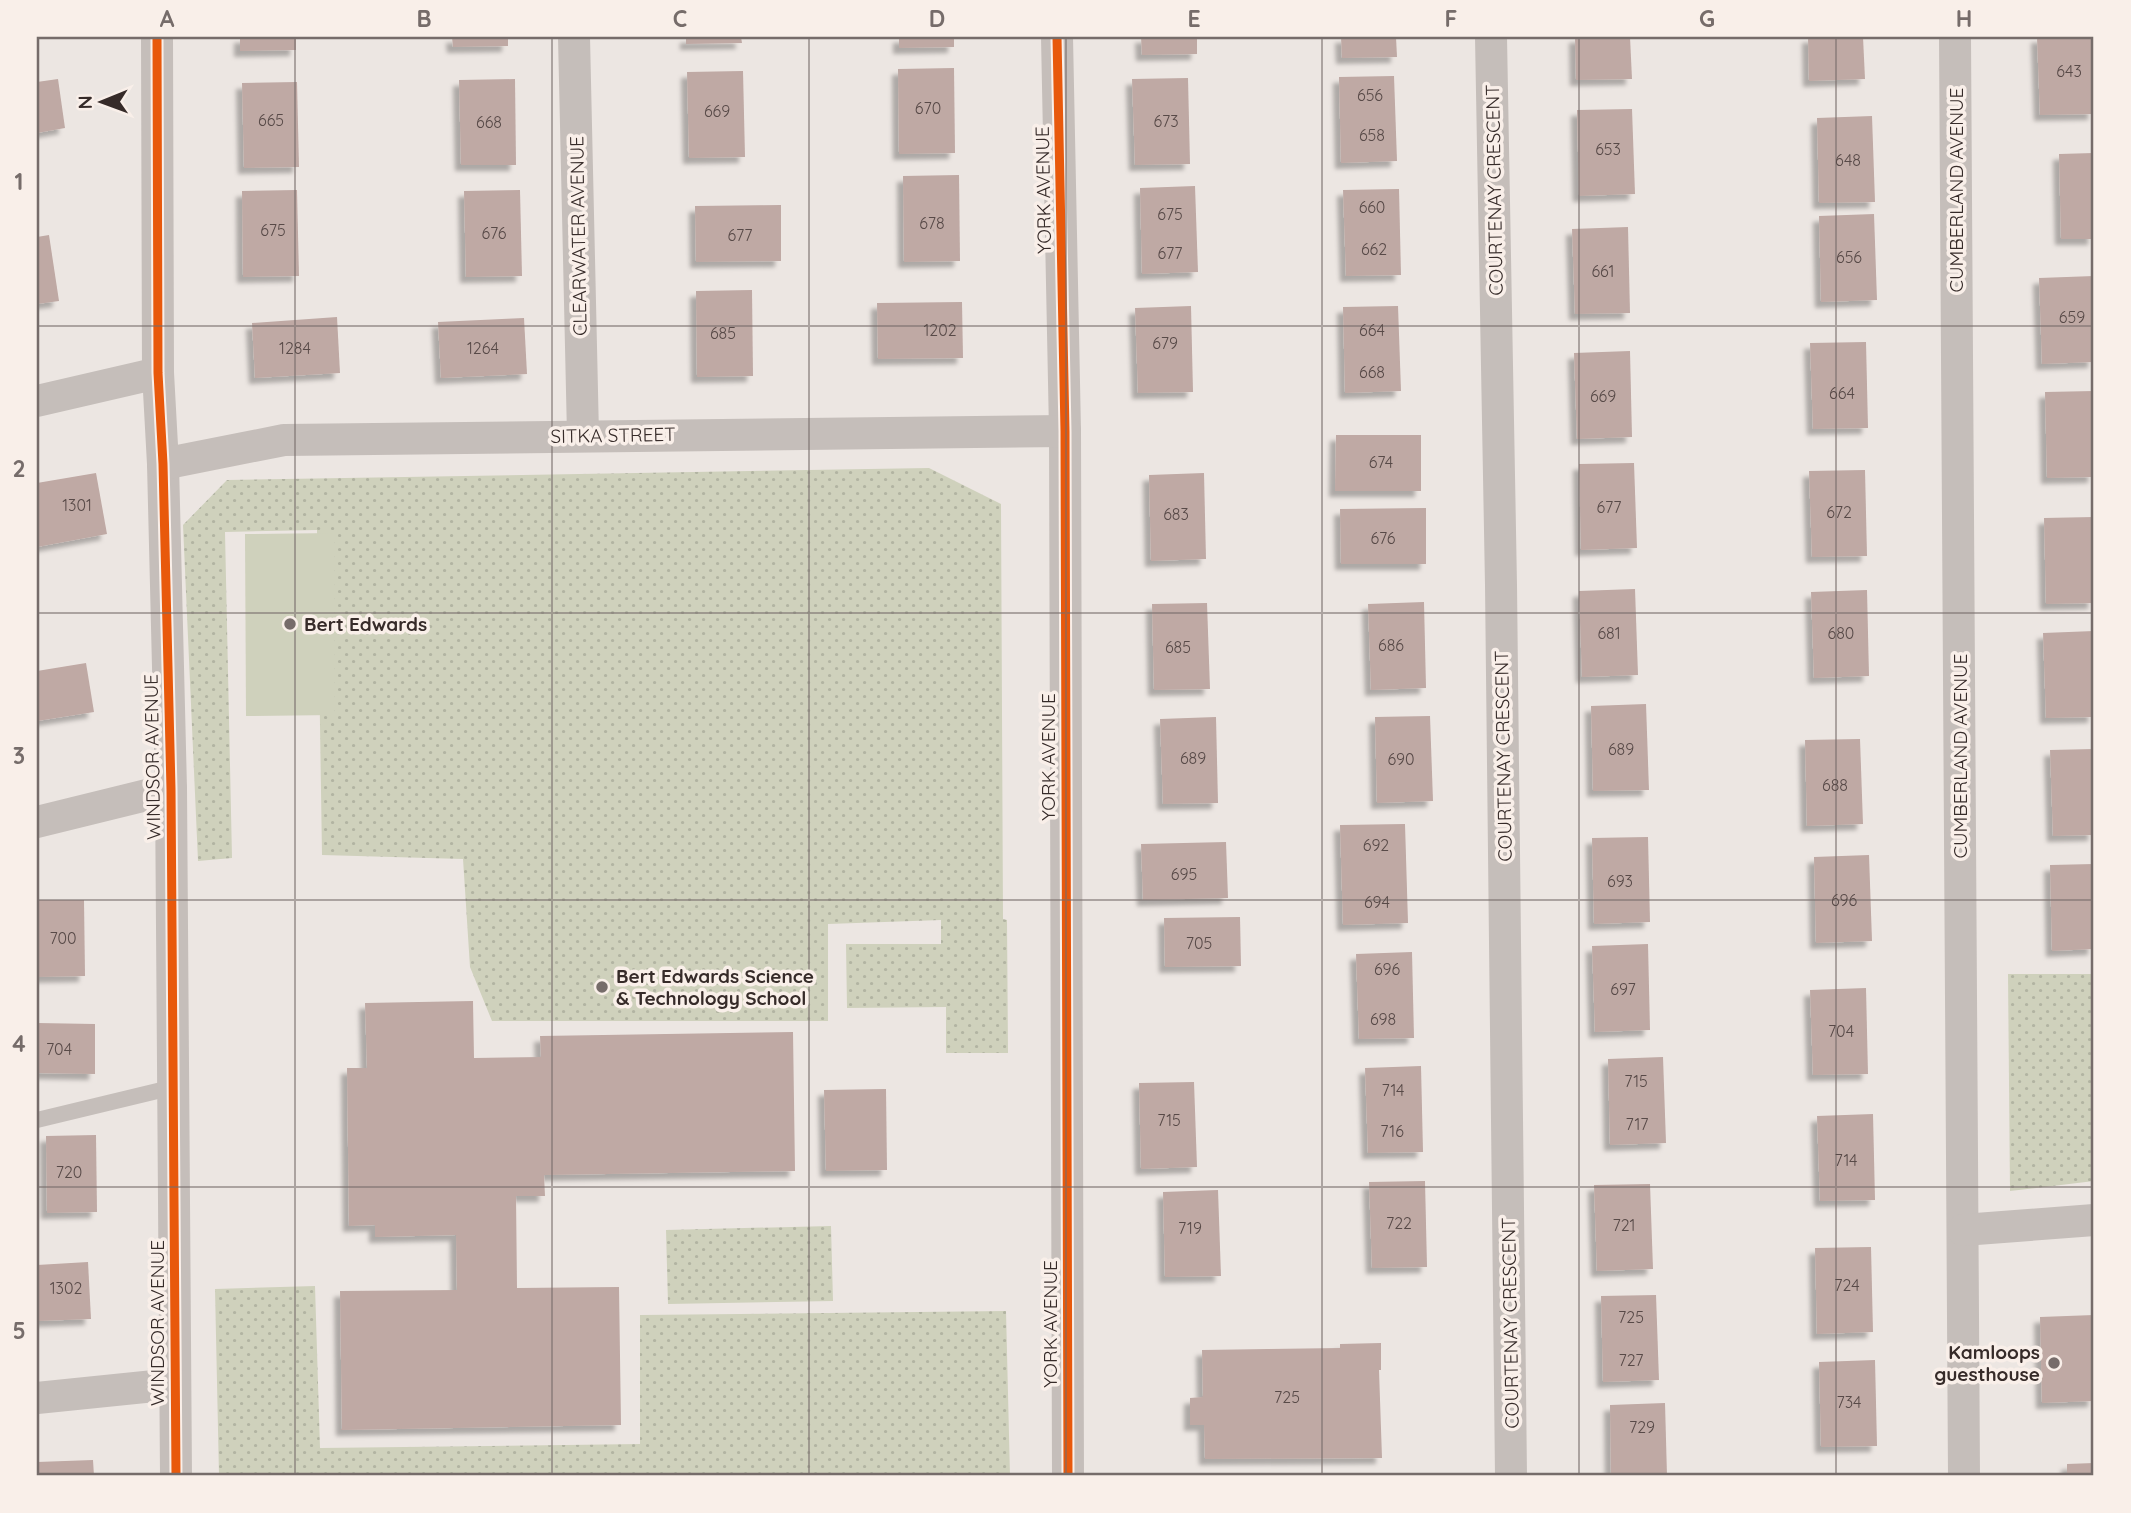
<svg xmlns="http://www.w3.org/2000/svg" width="2131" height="1513" font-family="Quicksand,sans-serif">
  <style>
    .grass { fill: url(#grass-dots) }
    .pitch { fill: #cfd1bc }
    .building { fill: #bfa9a4; filter: url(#shadow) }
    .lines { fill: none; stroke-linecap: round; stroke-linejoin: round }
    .service { stroke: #c5beba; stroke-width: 16 }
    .minor { stroke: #c5beba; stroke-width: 32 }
    .cycleway-casing { stroke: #f9efe9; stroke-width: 13 }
    .cycleway { stroke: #e8590c; stroke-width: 9 }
    .grid { fill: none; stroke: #766c6a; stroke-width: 2; stroke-opacity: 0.55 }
    .poi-dot { fill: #766c6a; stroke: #f9efe9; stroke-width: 2.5 }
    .labels { text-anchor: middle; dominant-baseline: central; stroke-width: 7; stroke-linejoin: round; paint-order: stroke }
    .number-label { font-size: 16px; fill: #584a48 }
    .street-label { font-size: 19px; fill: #362b29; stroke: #f9efe9 }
    .poi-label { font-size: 19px; font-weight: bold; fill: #362b29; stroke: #f9efe9; text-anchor: start }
    .neatline { fill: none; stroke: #766c6a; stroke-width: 2.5 }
    .grid-label { font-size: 23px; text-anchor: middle; font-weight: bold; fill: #766c6a }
  </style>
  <defs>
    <pattern id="grass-dots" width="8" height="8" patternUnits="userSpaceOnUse" patternTransform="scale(1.75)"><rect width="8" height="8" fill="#cfd1bc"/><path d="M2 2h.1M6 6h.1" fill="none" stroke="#b2b4a2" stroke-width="1.8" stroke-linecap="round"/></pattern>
    <filter id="shadow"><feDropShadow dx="-6" dy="6" stdDeviation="2" flood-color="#0004"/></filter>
  </defs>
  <rect width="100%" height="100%" fill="#ece6e2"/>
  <g class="grass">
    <path d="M929 468 1001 504 1003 919 1007 920 1008 1053H946V1007L847 1008 846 944H941V920L828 924V1021H492L470 967 463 859 322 855 317 530 225 532 232 858 198 861 183 525 227 480Z"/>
    <path d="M2008 974H2094V1181L2010 1191Z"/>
    <path d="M831 1226 833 1301 668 1304 666 1230Z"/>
    <path d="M315 1286 320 1448 640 1444V1315L1006 1311 1010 1476H219L215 1289Z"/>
  </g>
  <path class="pitch" d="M334 533V715L246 716 245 534Z"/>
  <g class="building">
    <path d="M240 37H296V50L240 51Z"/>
    <path d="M452 37H508V46L453 47Z"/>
    <path d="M686 37H741L742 43 686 44Z"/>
    <path d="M899 37H954V47L899 48Z"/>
    <path d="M1141 37H1197V54L1142 55Z"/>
    <path d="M1341 37H1396L1397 57 1342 58Z"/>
    <path d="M1575 37H1630L1632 79 1576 80Z"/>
    <path d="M1808 37H1863L1865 79 1809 81Z"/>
    <path d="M2037 37H2093L2094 114 2040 115Z"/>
    <path d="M954 68 955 153 899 154 898 69Z"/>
    <path d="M743 71 745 157 689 158 687 72Z"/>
    <path d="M1394 76 1397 161 1341 163 1339 77Z"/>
    <path d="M1188 78 1190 164 1135 165 1132 79Z"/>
    <path d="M58 79 65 128 37 133V82Z"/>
    <path d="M515 79 516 165H461L459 80Z"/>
    <path d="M297 82 299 167 244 168 242 83Z"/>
    <path d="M1632 109 1635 194 1579 196 1577 110Z"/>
    <path d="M1872 116 1875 202 1819 203 1817 118Z"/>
    <path d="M2094 153V239H2061L2059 154Z"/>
    <path d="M959 175 960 261 904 262 903 176Z"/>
    <path d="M1195 186 1198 272 1142 274 1140 188Z"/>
    <path d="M1399 189 1401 275 1346 276 1343 190Z"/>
    <path d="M297 190 299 276 243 277 242 191Z"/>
    <path d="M520 190 522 276 466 277 464 191Z"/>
    <path d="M781 205V261L696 262 695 206Z"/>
    <path d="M1874 214 1877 300 1821 302 1819 216Z"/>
    <path d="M1628 227 1630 313 1575 314 1572 229Z"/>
    <path d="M49 235 59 301 37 304V237Z"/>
    <path d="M2094 276V362L2042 364 2039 278Z"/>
    <path d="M752 290 753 376 697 377 696 291Z"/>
    <path d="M962 302 963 358 878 359 877 303Z"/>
    <path d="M1191 306 1193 392 1138 393 1135 308Z"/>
    <path d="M1398 306 1401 391 1345 393 1343 307Z"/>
    <path d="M337 317 340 373 255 378 252 323Z"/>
    <path d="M524 318 527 374 441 378 438 322Z"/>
    <path d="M1866 342 1868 428 1813 429 1810 343Z"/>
    <path d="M1630 351 1632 437 1577 439 1574 353Z"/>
    <path d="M2094 391V477L2047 478 2045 392Z"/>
    <path d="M1336 435H1421V491H1335Z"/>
    <path d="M1634 463 1637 548 1581 550 1579 464Z"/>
    <path d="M1865 470 1867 556 1812 557 1809 471Z"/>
    <path d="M96 473 107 534 37 547V483Z"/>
    <path d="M1204 473 1206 559 1151 561 1149 475Z"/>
    <path d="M1426 508V564H1341L1340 509Z"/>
    <path d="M2094 517V603L2046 604 2044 518Z"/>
    <path d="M1635 589 1638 675 1582 677 1579 591Z"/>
    <path d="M1867 590 1869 676 1814 678 1811 592Z"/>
    <path d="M1424 602 1426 688 1371 690 1368 604Z"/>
    <path d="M1207 603 1210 689 1154 690 1152 604Z"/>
    <path d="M2094 631V717L2046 718 2043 633Z"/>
    <path d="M86 663 94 712 37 721V671Z"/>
    <path d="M1646 704 1649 790 1593 791 1591 706Z"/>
    <path d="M1430 716 1433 801 1377 803 1375 717Z"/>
    <path d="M1216 717 1218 803 1163 804 1160 719Z"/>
    <path d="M1860 739 1863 824 1807 826 1805 740Z"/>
    <path d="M2094 749V835L2053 836 2050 750Z"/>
    <path d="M1405 824 1408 923 1343 925 1340 825Z"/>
    <path d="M1648 837 1650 922 1594 924 1592 838Z"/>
    <path d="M1226 842 1228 898 1143 900 1141 844Z"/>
    <path d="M1869 855 1872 941 1816 943 1814 857Z"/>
    <path d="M2094 864V949L2052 951 2050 865Z"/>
    <path d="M37 900H84L85 976 37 977Z"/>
    <path d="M1240 917 1241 966 1165 967 1164 918Z"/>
    <path d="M1648 944 1650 1030 1595 1032 1592 946Z"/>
    <path d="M1412 952 1414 1038 1359 1039 1356 954Z"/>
    <path d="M1866 988 1868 1074 1813 1075 1810 990Z"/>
    <path d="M473 1001 474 1058 541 1057 540 1036 793 1032 795 1171 544 1175 545 1196H516L517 1288 619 1287 621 1425 342 1430 340 1291 457 1290 456 1235 375 1237V1225L349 1226 347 1068H367L365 1003Z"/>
    <path d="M37 1023 95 1024V1074L37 1073Z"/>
    <path d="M1663 1057 1666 1143 1610 1145 1608 1059Z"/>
    <path d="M1421 1066 1423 1152 1368 1153 1365 1068Z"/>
    <path d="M1194 1082 1197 1167 1141 1169 1139 1083Z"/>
    <path d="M886 1089 887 1170 826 1171 824 1090Z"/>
    <path d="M1873 1114 1875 1200 1820 1201 1817 1116Z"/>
    <path d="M96 1135 97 1212 47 1213 46 1136Z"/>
    <path d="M1425 1181 1427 1267 1372 1268 1369 1182Z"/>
    <path d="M1650 1184 1653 1269 1597 1271 1594 1185Z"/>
    <path d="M1218 1190 1221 1276 1165 1277 1163 1192Z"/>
    <path d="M1871 1247 1873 1332 1817 1334 1815 1248Z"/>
    <path d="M88 1262 91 1319 37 1321V1265Z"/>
    <path d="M1656 1295 1659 1380 1603 1382 1601 1296Z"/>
    <path d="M2094 1315V1401L2042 1403 2040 1317Z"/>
    <path d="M1381 1343V1370H1379L1382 1458 1205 1459 1204 1425H1190V1398L1203 1397 1202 1350 1340 1348V1344Z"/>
    <path d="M1875 1360 1877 1446 1821 1447 1819 1362Z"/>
    <path d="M1665 1403 1667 1476H1611L1610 1405Z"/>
    <path d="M93 1460 94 1476H37V1462Z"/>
    <path d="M2094 1463V1476H2067V1464Z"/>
  </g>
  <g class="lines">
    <path class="service" d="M37 1120 174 1087"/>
    <g class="minor">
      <path d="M157 37 158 373 163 464 171 789 176 1476"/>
      <path d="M574 37 583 435"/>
      <path d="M1057 37 1065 431 1068 1476"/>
      <path d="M1491 37 1501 585 1511 1476"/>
      <path d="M1955 37 1964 1476"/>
      <path d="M37 401 158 373"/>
      <path d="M163 464 284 440 1065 431"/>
      <path d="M37 822 171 789"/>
      <path d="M1963 1230 2094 1220"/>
      <path d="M37 1398 174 1384"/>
    </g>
    <g class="cycleway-casing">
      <g id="cycleway">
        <path d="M157 37 158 373 163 464 171 789 176 1476"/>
        <path d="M1057 37 1065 431 1068 1476"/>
      </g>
    </g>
    <use href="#cycleway" class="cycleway"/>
  </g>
  <path class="grid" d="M295 37V1476M552 37V1476M809 37V1476M1066 37V1476M1322 37V1476M1579 37V1476M1836 37V1476M37 326H2094M37 613H2094M37 900H2094M37 1187H2094"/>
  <g class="poi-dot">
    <circle cx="290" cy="624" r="7"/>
    <circle cx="602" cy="987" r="7"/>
    <circle cx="2054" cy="1363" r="7"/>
  </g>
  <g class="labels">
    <g class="number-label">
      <text x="2069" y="71">643</text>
      <text x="1370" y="95">656</text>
      <text x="928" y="108">670</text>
      <text x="717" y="111">669</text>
      <text x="271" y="120">665</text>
      <text x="1166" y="121">673</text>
      <text x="489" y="122">668</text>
      <text x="1372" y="135">658</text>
      <text x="1608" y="149">653</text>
      <text x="1848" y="160">648</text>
      <text x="1372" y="207">660</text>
      <text x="1170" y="214">675</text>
      <text x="932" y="223">678</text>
      <text x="273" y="230">675</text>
      <text x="494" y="233">676</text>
      <text x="740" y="235">677</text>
      <text x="1374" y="249">662</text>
      <text x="1170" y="253">677</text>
      <text x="1849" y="257">656</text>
      <text x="1603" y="271">661</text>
      <text x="2072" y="317">659</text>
      <text x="940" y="330">1202</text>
      <text x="1372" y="330">664</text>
      <text x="723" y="333">685</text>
      <text x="1165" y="343">679</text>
      <text x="295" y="348">1284</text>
      <text x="483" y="348">1264</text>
      <text x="1372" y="372">668</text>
      <text x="1842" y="393">664</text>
      <text x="1603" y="396">669</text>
      <text x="1381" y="462">674</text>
      <text x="77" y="505">1301</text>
      <text x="1609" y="507">677</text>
      <text x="1839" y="512">672</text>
      <text x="1176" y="514">683</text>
      <text x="1383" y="538">676</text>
      <text x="1609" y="633">681</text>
      <text x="1841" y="633">680</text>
      <text x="1391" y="645">686</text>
      <text x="1178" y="647">685</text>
      <text x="1621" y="749">689</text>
      <text x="1193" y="758">689</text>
      <text x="1401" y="759">690</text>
      <text x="1835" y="785">688</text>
      <text x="1376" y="845">692</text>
      <text x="1184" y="874">695</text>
      <text x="1620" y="881">693</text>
      <text x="1844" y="900">696</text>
      <text x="1377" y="902">694</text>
      <text x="63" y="938">700</text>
      <text x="1199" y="943">705</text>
      <text x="1387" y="969">696</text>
      <text x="1623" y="989">697</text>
      <text x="1383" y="1019">698</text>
      <text x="1841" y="1031">704</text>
      <text x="59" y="1049">704</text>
      <text x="1636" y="1081">715</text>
      <text x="1393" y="1090">714</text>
      <text x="1169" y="1120">715</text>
      <text x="1637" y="1124">717</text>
      <text x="1392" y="1131">716</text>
      <text x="1846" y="1160">714</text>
      <text x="69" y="1172">720</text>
      <text x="1399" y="1223">722</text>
      <text x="1624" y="1225">721</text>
      <text x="1190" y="1228">719</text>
      <text x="1847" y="1285">724</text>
      <text x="66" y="1288">1302</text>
      <text x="1631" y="1317">725</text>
      <text x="1631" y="1360">727</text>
      <text x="1287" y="1397">725</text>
      <text x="1849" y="1402">734</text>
      <text x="1642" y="1427">729</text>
    </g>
    <g class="street-label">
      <text transform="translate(1043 190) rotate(-91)">YORK AVENUE</text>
      <text transform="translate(1494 190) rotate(-91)">COURTENAY CRESCENT</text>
      <text transform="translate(1956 190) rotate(-90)">CUMBERLAND AVENUE</text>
      <text transform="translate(578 236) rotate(-91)">CLEARWATER AVENUE</text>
      <text transform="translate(613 435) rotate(-1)">SITKA STREET</text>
      <text transform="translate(1503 756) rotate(-91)">COURTENAY CRESCENT</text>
      <text transform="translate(1960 756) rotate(-90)">CUMBERLAND AVENUE</text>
      <text transform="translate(152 757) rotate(-91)">WINDSOR AVENUE</text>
      <text transform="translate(1048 757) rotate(-90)">YORK AVENUE</text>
      <text transform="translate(157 1323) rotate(-90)">WINDSOR AVENUE</text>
      <text transform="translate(1510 1323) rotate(-91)">COURTENAY CRESCENT</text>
      <text transform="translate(1050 1324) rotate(-90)">YORK AVENUE</text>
    </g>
    <g class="poi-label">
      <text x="304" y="624">Bert Edwards</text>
      <text x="616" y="976">Bert Edwards Science<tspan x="616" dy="22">&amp; Technology School</tspan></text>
      <text x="2040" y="1352" text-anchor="end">Kamloops<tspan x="2040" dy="22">guesthouse</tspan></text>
    </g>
  </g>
  <rect width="2131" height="1513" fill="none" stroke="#f9efe9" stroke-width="77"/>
  <g transform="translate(102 102) rotate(269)" stroke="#f9efe9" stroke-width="5" paint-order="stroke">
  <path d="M0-5L12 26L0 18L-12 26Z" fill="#362b29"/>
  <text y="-10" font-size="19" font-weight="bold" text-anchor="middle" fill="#362b29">N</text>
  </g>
  <rect x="38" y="38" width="2054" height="1436" class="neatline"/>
  <g class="grid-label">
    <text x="167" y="27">A</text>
    <text x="424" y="27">B</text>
    <text x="680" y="27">C</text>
    <text x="937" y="27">D</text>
    <text x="1194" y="27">E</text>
    <text x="1451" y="27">F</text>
    <text x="1707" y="27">G</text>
    <text x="1964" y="27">H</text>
    <text x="19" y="190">1</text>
    <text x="19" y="477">2</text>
    <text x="19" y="764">3</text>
    <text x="19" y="1052">4</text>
    <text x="19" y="1339">5</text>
  </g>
</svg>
